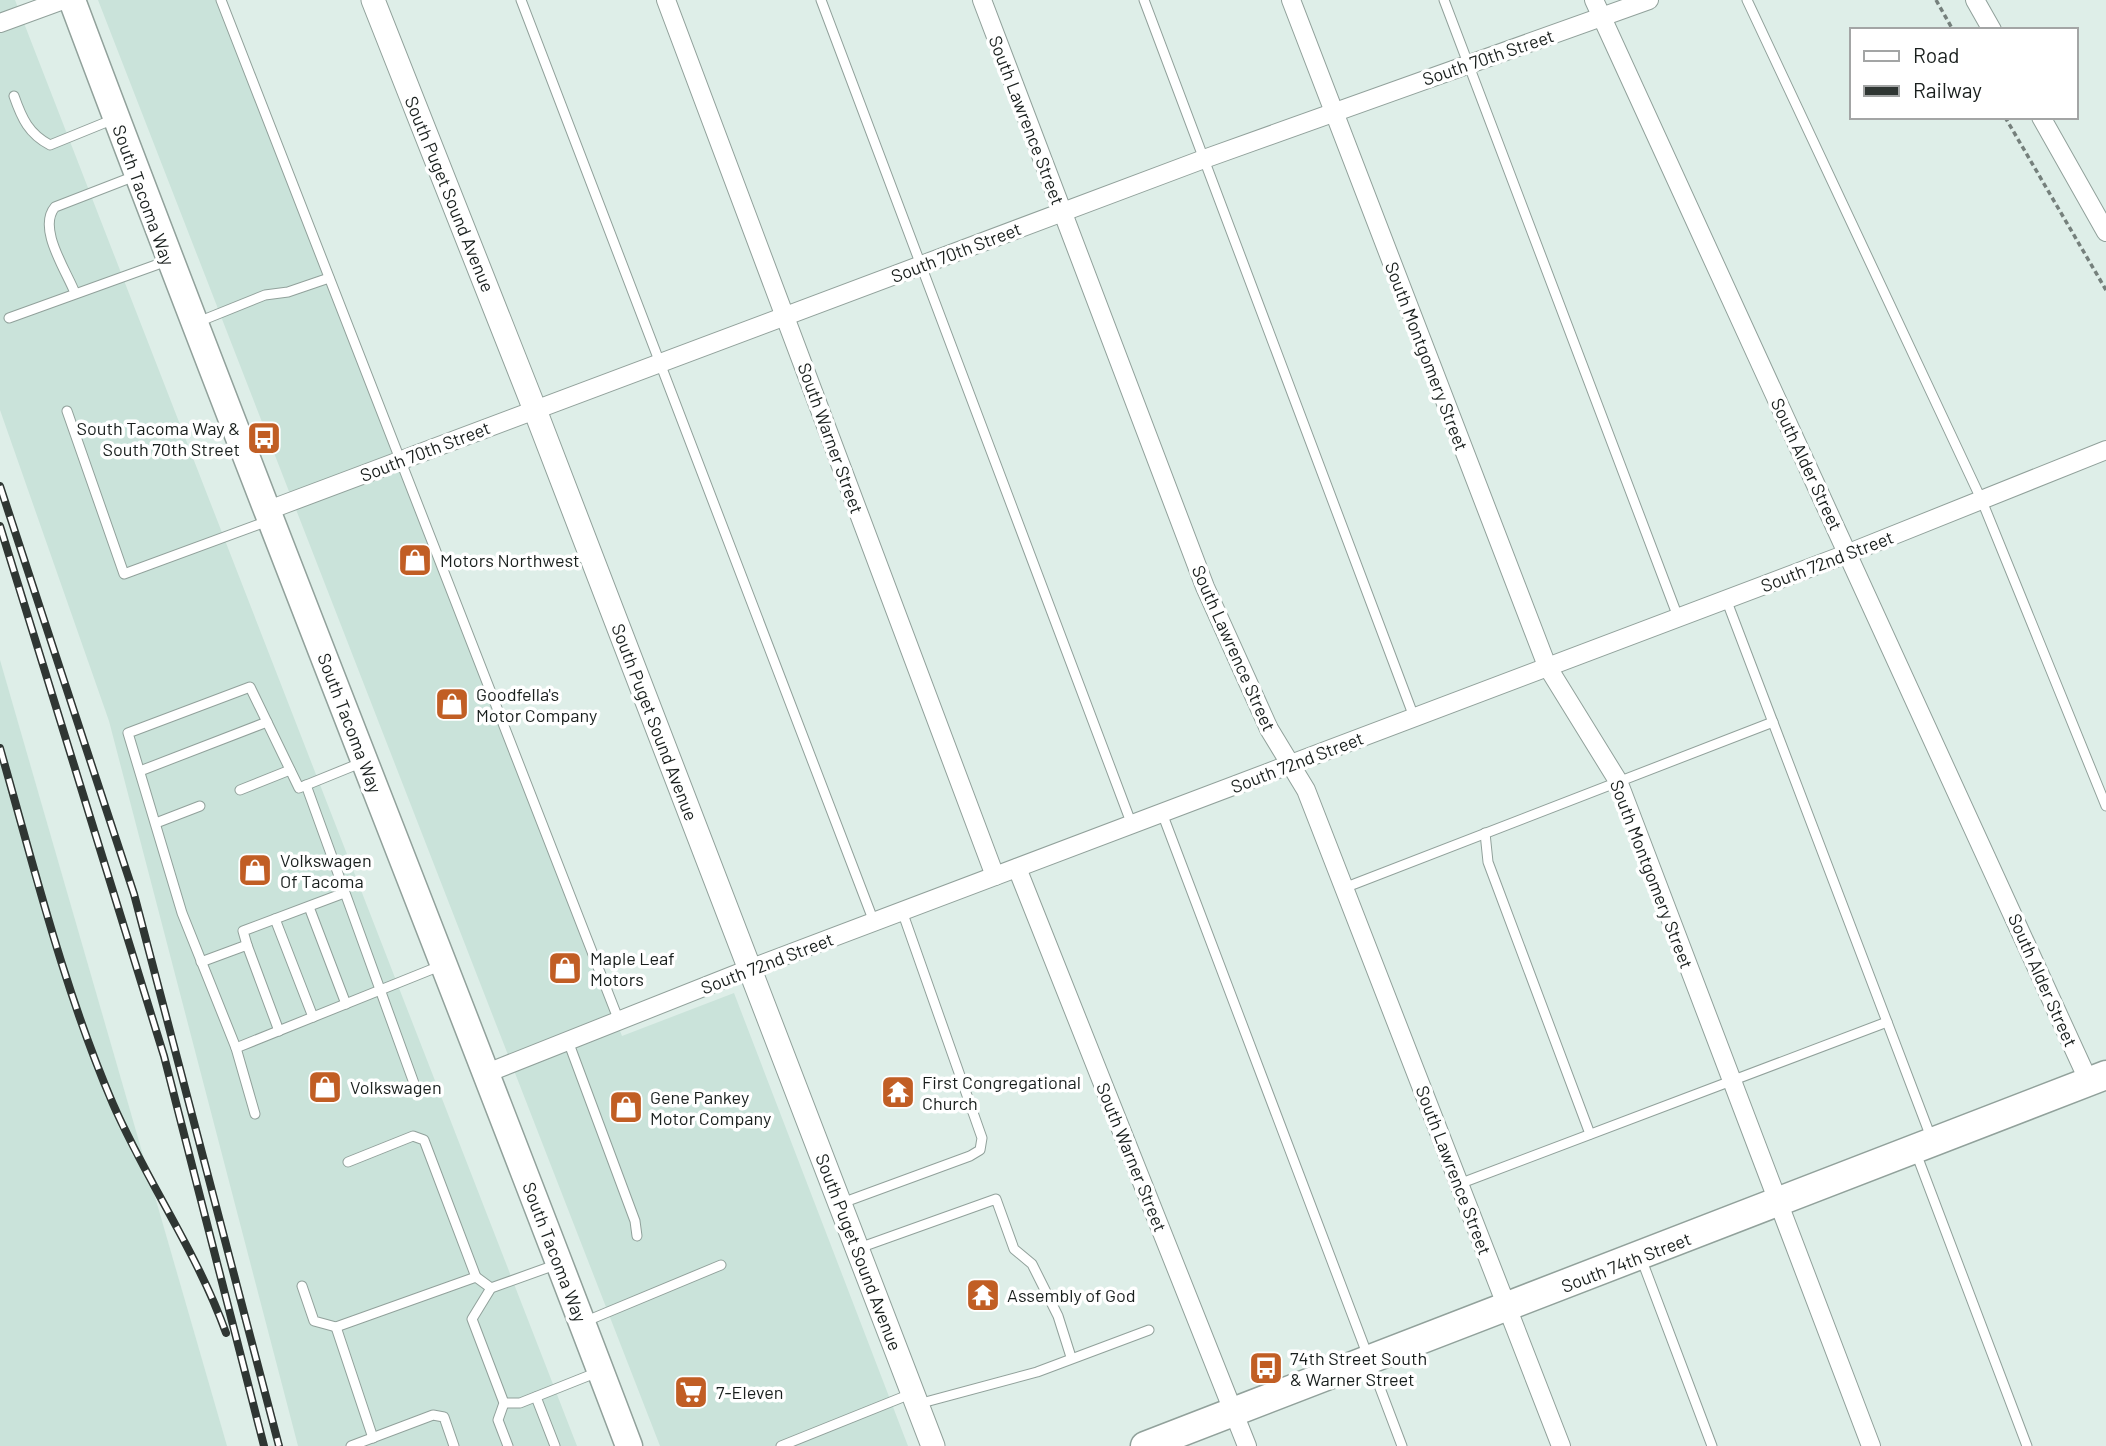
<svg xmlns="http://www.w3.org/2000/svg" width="2106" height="1446" font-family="Barlow,sans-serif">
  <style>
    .built { fill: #cae3da }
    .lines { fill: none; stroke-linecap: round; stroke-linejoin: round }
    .service-casing { stroke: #91a19b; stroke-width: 11 }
    .minor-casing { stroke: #91a19b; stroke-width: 20 }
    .tertiary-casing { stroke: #91a19b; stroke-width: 25 }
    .secondary-casing { stroke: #91a19b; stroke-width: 29 }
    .primary-casing { stroke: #91a19b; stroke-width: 31 }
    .path { stroke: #75807c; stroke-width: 3.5; stroke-dasharray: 5 3.5; stroke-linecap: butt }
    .service { stroke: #fff; stroke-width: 9 }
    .minor { stroke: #fff; stroke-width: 18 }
    .tertiary { stroke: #fff; stroke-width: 23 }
    .secondary { stroke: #fff; stroke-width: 26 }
    .primary { stroke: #fff; stroke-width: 28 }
    .rail-casing { stroke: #2f3633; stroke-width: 8 }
    .rail { stroke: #fff; stroke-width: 5; stroke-dasharray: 16; stroke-linecap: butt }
    .labels { text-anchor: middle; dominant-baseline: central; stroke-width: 7; stroke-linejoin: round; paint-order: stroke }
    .street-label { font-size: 18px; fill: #191f1d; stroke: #fff }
    .poi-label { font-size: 18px; fill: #191f1d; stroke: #fff; text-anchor: start }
  </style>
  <rect width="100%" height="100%" fill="#deeee8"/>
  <g class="built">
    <path d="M0 0H15L577 1446H298L109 721 0 410Z"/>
    <path d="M98 0H217L622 1036 734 993 908 1446H660Z"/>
    <path d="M0 660 227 1446H0Z"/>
  </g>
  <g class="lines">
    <g class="service-casing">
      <g id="service">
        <path d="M221 0 619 1021"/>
        <path d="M521 0 874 922"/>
        <path d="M821 0 1132 825"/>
        <path d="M1144 0 1414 717"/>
        <path d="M1444 0 1678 617"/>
        <path d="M1747 0 1982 501 2106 806"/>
        <path d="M14 96C22 119 29 134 50 145L114 119"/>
        <path d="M75 293C66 270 37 228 55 207L135 176"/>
        <path d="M9 318 167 261"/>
        <path d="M198 322 265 295 288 292 329 278"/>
        <path d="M67 411 124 574 268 521"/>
        <path d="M1726 599 1932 1140"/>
        <path d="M140 771 267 722"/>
        <path d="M306 785 415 1086"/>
        <path d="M240 790 290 770"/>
        <path d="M1162 813 1402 1446"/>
        <path d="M156 823 200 806"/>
        <path d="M1485 833 1488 862 1590 1134"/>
        <path d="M1344 888 1773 722"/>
        <path d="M309 907 346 1004"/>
        <path d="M275 919 313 1017"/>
        <path d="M247 945 243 931 344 893"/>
        <path d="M201 962 247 945 279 1031"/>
        <path d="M568 1041 635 1221 637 1236"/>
        <path d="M236 1048 440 966"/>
        <path d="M255 1114 236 1048 182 913 128 733 250 687 299 788 363 762"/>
        <path d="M1916 1153 2027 1446"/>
        <path d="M348 1162 413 1136 424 1140 476 1277"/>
        <path d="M1459 1184 1887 1022"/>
        <path d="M842 1203 970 1156 980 1150 982 1138 902 911"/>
        <path d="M859 1248 996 1199 1014 1249 1032 1264 1058 1316 1071 1357"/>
        <path d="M1641 1258 1712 1446"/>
        <path d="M302 1286 314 1321 336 1327 476 1277 491 1288"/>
        <path d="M584 1322 721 1265"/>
        <path d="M336 1327 373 1438"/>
        <path d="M536 1397 555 1446"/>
        <path d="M504 1403H520L598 1372"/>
        <path d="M918 1404 1037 1372 1149 1330"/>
        <path d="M351 1446 433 1415 444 1417 454 1446"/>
        <path d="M508 1446 498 1420 504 1403 472 1319 491 1288 558 1264"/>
        <path d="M781 1446 913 1393"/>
      </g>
    </g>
    <g class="minor-casing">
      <g id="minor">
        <path d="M666 0 995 876"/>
        <path d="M982 0 1205 587 1269 729 1306 790 1561 1446"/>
        <path d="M1291 0 1547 666 1618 781 1871 1446"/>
        <path d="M1594 0 2089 1082"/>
        <path d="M1975 0 1992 30"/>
        <path d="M0 23 63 0"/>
        <path d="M2041 117 2106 232"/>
        <path d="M266 511 1204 159 1649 0"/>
        <path d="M1017 868 1247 1446"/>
        <path d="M487 1073 749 969 1849 553 2106 450"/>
      </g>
    </g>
    <g class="tertiary-casing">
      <path id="tertiary" d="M373 0 535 410 933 1446"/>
    </g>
    <g class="secondary-casing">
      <path id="secondary" d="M72 0C253 484 446 963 629 1446"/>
    </g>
    <g class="primary-casing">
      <path id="primary" d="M1145 1446 2106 1075"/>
    </g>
    <g class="path">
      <path d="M1936 0 1953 30"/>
      <path d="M2005 117 2106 290"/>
    </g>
    <use href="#service" class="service"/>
    <use href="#minor" class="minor"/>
    <use href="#tertiary" class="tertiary"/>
    <use href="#secondary" class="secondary"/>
    <use href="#primary" class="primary"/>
    <g class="rail-casing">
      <g id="rail">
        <path d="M0 486 134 894 279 1446"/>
        <path d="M0 526 164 1056 264 1446"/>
        <path d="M0 748C34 867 64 990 113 1104 147 1182 197 1252 226 1333"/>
      </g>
    </g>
    <use href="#rail" class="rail"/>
  </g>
  <defs>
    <g id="bus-square" transform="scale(1.75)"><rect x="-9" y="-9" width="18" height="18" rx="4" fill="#c15e24" stroke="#fff"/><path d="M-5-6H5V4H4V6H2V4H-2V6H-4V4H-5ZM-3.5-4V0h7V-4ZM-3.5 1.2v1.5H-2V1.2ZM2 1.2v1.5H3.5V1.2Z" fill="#fff"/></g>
    <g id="shop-square" transform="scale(1.75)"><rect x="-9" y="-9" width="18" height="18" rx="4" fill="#c15e24" stroke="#fff"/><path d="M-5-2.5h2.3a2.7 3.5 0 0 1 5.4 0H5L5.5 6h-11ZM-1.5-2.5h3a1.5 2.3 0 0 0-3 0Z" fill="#fff"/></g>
    <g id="temple-square" transform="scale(1.75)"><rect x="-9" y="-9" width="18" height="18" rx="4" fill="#c15e24" stroke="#fff"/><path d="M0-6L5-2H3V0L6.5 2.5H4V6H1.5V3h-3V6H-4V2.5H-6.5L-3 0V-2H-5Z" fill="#fff"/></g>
    <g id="supermarket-square" transform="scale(1.75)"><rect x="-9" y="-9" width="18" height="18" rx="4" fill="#c15e24" stroke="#fff"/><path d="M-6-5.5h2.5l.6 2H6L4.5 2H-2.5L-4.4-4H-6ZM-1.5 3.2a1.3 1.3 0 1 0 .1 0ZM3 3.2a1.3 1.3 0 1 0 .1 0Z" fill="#fff"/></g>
  </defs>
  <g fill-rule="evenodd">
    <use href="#bus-square" x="264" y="438"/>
    <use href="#shop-square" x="415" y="560"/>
    <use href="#shop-square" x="452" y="704"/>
    <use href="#shop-square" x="255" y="870"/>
    <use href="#shop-square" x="565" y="968"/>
    <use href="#shop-square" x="325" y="1087"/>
    <use href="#temple-square" x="898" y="1092"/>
    <use href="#shop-square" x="626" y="1107"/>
    <use href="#temple-square" x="983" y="1295"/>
    <use href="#bus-square" x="1266" y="1368"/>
    <use href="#supermarket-square" x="691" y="1392"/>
  </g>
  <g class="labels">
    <g class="street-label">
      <text transform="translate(1488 57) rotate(-19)">South 70th Street</text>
      <text transform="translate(1027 120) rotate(69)">South Lawrence Street</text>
      <text transform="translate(450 194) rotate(68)">South Puget Sound Avenue</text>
      <text transform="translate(144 195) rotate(70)">South Tacoma Way</text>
      <text transform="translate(956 252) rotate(-21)">South 70th Street</text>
      <text transform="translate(1427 356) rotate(69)">South Montgomery Street</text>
      <text transform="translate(831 438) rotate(70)">South Warner Street</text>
      <text transform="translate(425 451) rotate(-21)">South 70th Street</text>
      <text transform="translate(1807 464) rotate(65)">South Alder Street</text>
      <text transform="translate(1827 561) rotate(-21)">South 72nd Street</text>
      <text transform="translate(1234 648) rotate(66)">South Lawrence Street</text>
      <text transform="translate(655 722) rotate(69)">South Puget Sound Avenue</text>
      <text transform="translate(350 723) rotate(69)">South Tacoma Way</text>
      <text transform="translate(1297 762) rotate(-21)">South 72nd Street</text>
      <text transform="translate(1652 874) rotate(69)">South Montgomery Street</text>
      <text transform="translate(767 963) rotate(-21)">South 72nd Street</text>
      <text transform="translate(2043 980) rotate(66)">South Alder Street</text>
      <text transform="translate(1132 1157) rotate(68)">South Warner Street</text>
      <text transform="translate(1454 1170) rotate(69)">South Lawrence Street</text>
      <text transform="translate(555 1252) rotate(69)">South Tacoma Way</text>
      <text transform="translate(859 1252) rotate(69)">South Puget Sound Avenue</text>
      <text transform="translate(1626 1262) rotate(-21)">South 74th Street</text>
    </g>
    <g class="poi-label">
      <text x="240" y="428" text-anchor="end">South Tacoma Way &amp;<tspan x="240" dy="21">South 70th Street</tspan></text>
      <text x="440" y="560">Motors Northwest</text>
      <text x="476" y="694">Goodfella's<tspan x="476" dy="21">Motor Company</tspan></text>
      <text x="280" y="860">Volkswagen<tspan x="280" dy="21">Of Tacoma</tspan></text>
      <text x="590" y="958">Maple Leaf<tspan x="590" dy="21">Motors</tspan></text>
      <text x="922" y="1082">First Congregational<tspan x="922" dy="21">Church</tspan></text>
      <text x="350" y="1087">Volkswagen</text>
      <text x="650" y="1097">Gene Pankey<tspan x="650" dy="21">Motor Company</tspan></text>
      <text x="1007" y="1295">Assembly of God</text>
      <text x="1290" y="1358">74th Street South<tspan x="1290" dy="21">&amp; Warner Street</tspan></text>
      <text x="716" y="1392">7-Eleven</text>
    </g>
  </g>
  <rect x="1850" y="28" width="228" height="91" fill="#ffffff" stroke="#a3a5a5" stroke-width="2"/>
  <rect x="1864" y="51" width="35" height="10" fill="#ffffff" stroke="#a3a5a5" stroke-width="2"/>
  <text x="1913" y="63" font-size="21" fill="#191f1d">Road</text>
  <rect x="1864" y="86" width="35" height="10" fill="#2f3633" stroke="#a3a5a5" stroke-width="2"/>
  <text x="1913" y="98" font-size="21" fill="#191f1d">Railway</text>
</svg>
